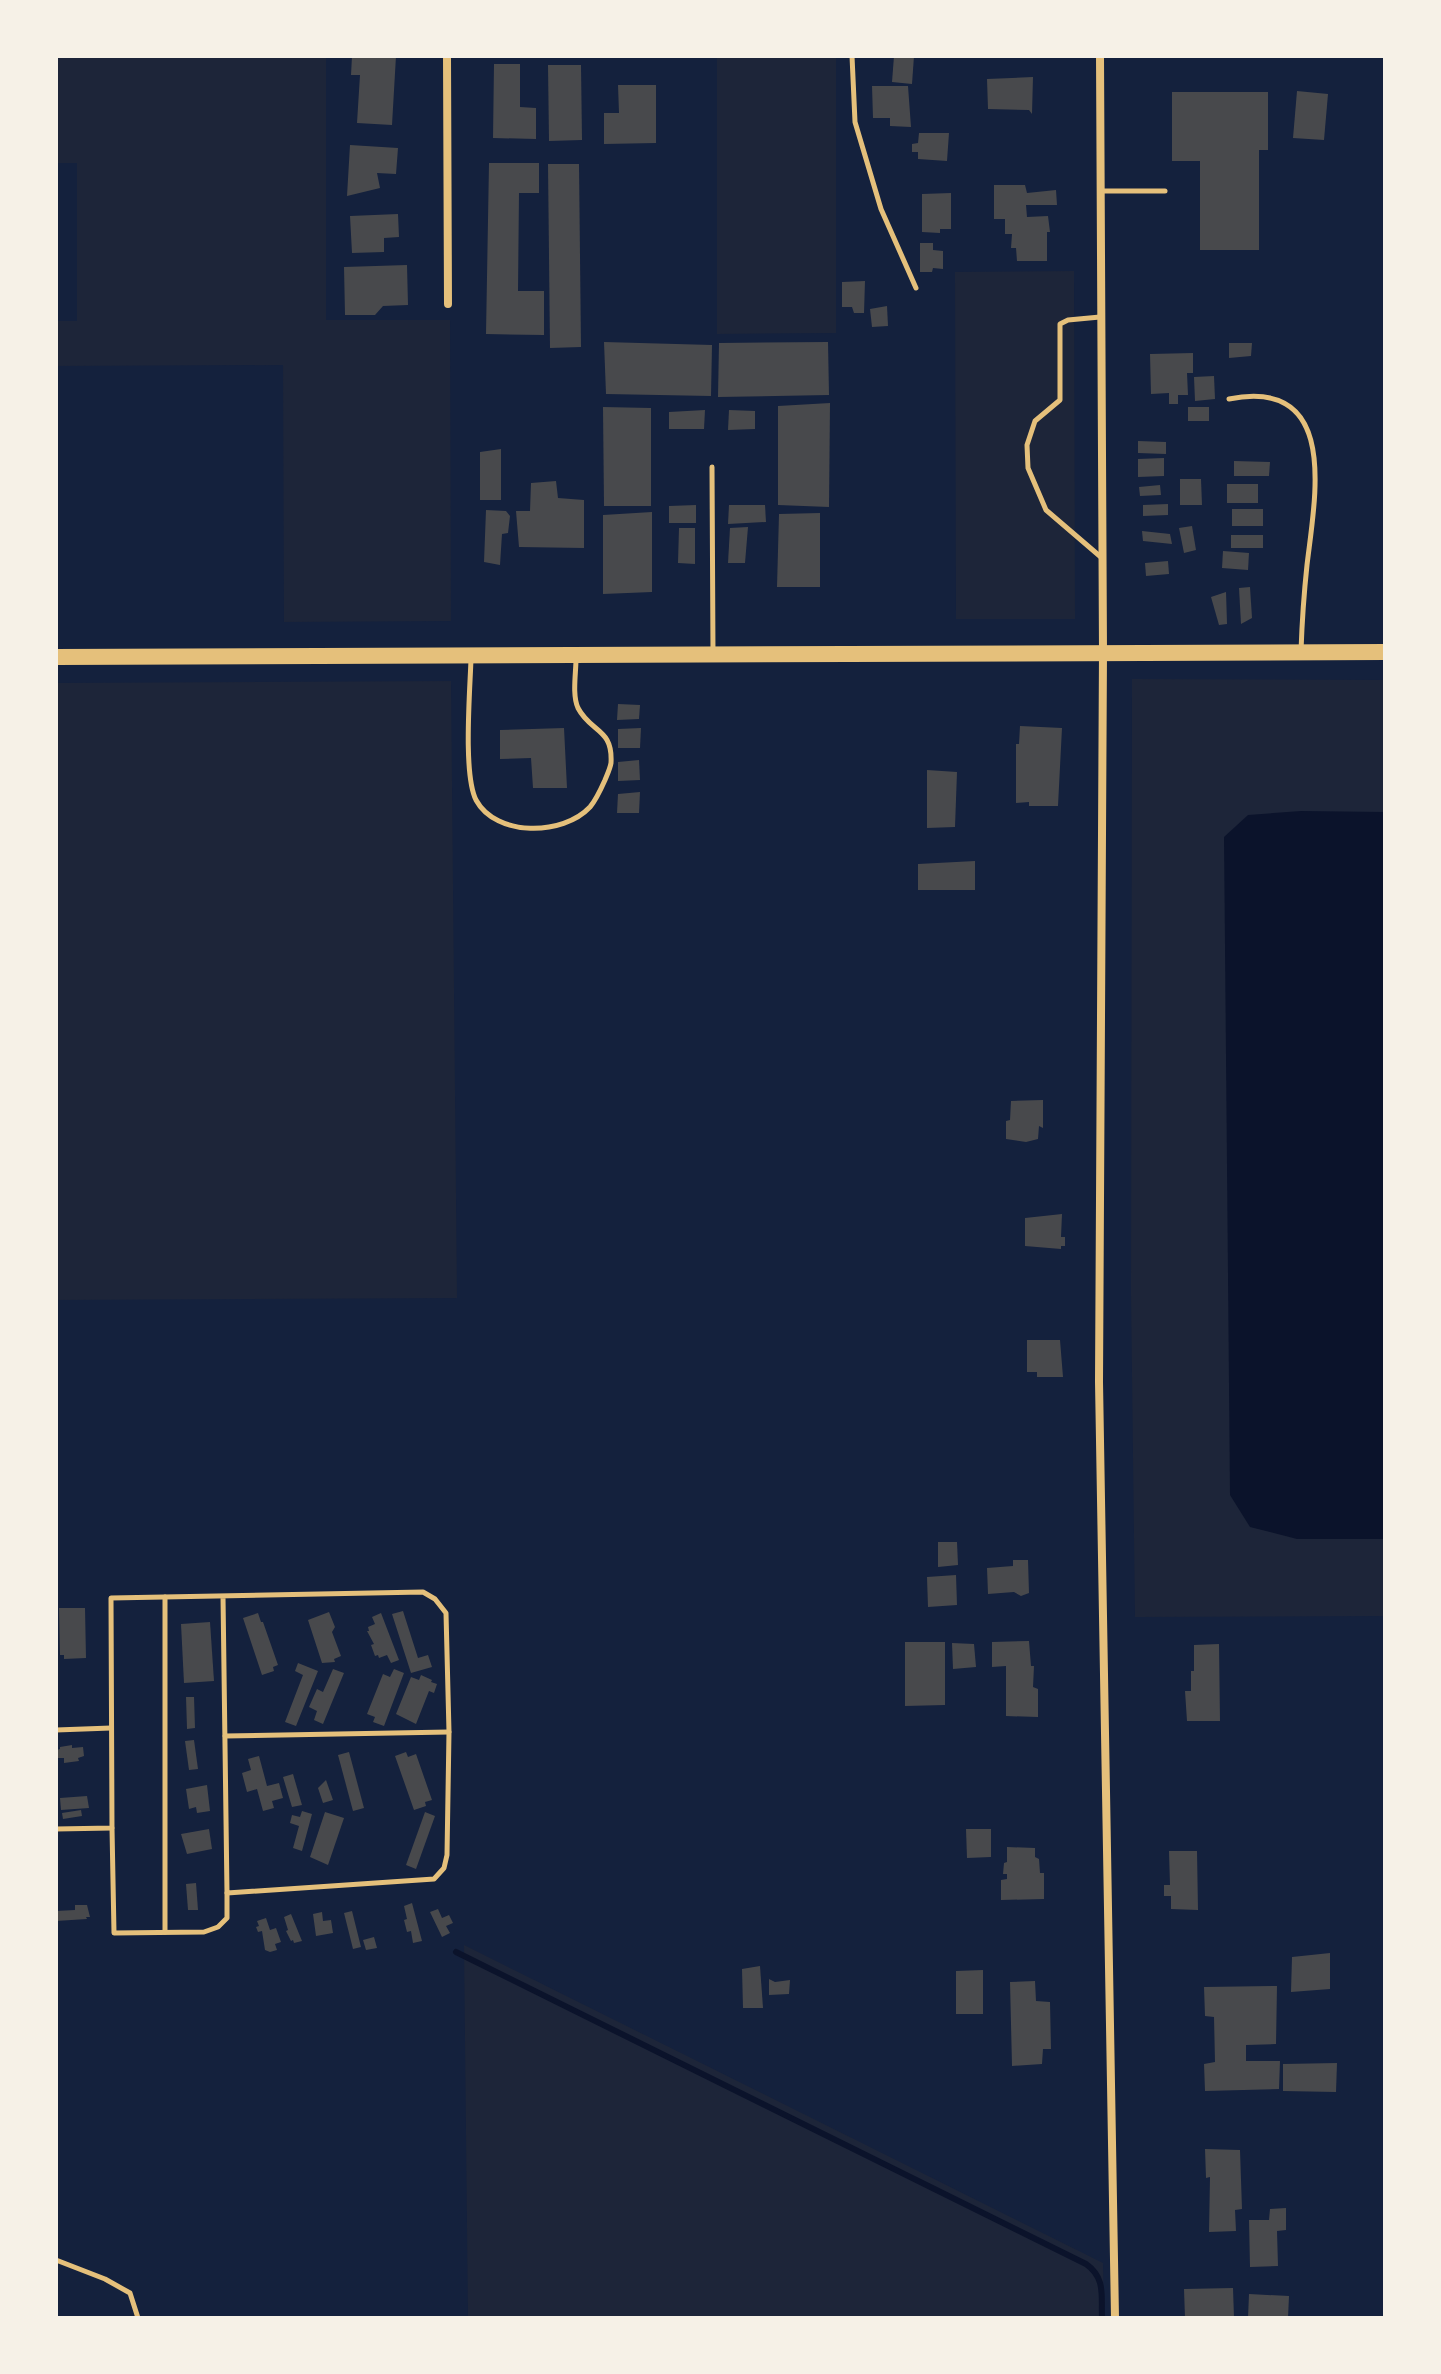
<svg xmlns="http://www.w3.org/2000/svg" width="1441" height="2374" font-family="'Libre Baskerville',serif">
  <style>
    .green { fill: #1d2539 }
    .water { fill: #0b132b }
    .lines { fill: none; stroke-linecap: round; stroke-linejoin: round }
    .stream { stroke: #0b132b; stroke-width: 6 }
    .building { fill: #48494c }
    .service { stroke: #e5c07b; stroke-width: 5 }
    .minor { stroke: #e5c07b; stroke-width: 8 }
    .secondary { stroke: #e5c07b; stroke-width: 16 }
  </style>
  <rect width="100%" height="100%" fill="#14213d"/>
  <g class="green">
    <path d="M56 56H326V320H450L451 621 284 622 283 365 56 366V321H77V163H56Z"/>
    <path d="M717 56H836V333L717 334Z"/>
    <path d="M1074 271 1075 619H956L955 272Z"/>
    <path d="M1132 679 1385 680V1616L1135 1617 1131 1294Z"/>
    <path d="M451 681 457 1298 56 1300V683Z"/>
    <path d="M464 1945 1103 2263 1104 2318H468Z"/>
  </g>
  <path class="water" d="M1301 811 1385 812V1539H1297L1250 1527 1230 1495 1224 837 1248 815Z"/>
  <g class="lines">
    <path class="stream" d="M456 1952 1086 2264C1106 2278 1101 2296 1102 2318"/>
  </g>
  <g class="building">
    <path d="M352 56H396L392 125 357 123 360 75H351Z"/>
    <path d="M894 56H914L912 84 892 82Z"/>
    <path d="M494 64H520V107L536 108V139L493 138Z"/>
    <path d="M548 65H581L582 140 549 141Z"/>
    <path d="M1033 77 1032 114 1029 110 988 109 987 79Z"/>
    <path d="M618 85H656V143L604 144V113H619Z"/>
    <path d="M872 86H908L911 127 890 126V118H873Z"/>
    <path d="M1297 91 1328 94 1324 140 1293 138Z"/>
    <path d="M1172 92H1268V150H1259V250H1200V161H1172Z"/>
    <path d="M919 133H949L947 161 918 159V152H912V144L918 143Z"/>
    <path d="M350 145 398 148 396 174 377 173 380 188 347 196Z"/>
    <path d="M489 163H539V193H519L518 291H544V335L486 334Z"/>
    <path d="M548 164H579L581 347 550 348Z"/>
    <path d="M994 185H1025L1027 193 1056 190 1057 205H1026L1027 217 1048 216 1050 232H1047V261H1017L1016 248H1011L1012 234H1005V219H994Z"/>
    <path d="M951 193V229H940V233L922 232V194Z"/>
    <path d="M398 214 399 237 384 238V252L352 253 350 216Z"/>
    <path d="M920 243H933V250L943 251V269L933 268 932 272H920Z"/>
    <path d="M407 265 408 305 383 306 375 315H345L344 267Z"/>
    <path d="M865 281 864 313H854L852 307H842V282Z"/>
    <path d="M887 306 888 326 872 327 870 309Z"/>
    <path d="M604 342 712 345 711 396 606 394Z"/>
    <path d="M828 342 829 395 718 397 719 343Z"/>
    <path d="M1229 343H1252L1251 356 1229 358Z"/>
    <path d="M1193 353V373H1187L1188 395H1178V404H1169V393L1151 394 1150 354Z"/>
    <path d="M1214 376 1215 399 1195 401 1194 377Z"/>
    <path d="M830 403 829 507 778 505V406Z"/>
    <path d="M603 407 651 408V506H604Z"/>
    <rect x="1188" y="407" width="21" height="14"/>
    <path d="M705 410 704 429H669V412Z"/>
    <path d="M729 410 755 411V429L728 430Z"/>
    <path d="M1138 441 1166 442V454L1138 453Z"/>
    <path d="M501 449V500H480V452Z"/>
    <path d="M1164 458V476L1138 477V459Z"/>
    <path d="M1234 461 1270 462 1269 476H1234Z"/>
    <path d="M1180 479H1201L1202 505H1180Z"/>
    <path d="M556 481 558 498 584 500V548L519 547 516 511H530L531 483Z"/>
    <rect x="1227" y="484" width="31" height="19"/>
    <path d="M1160 485 1161 495 1140 496 1139 487Z"/>
    <path d="M1168 504V515L1143 516V505Z"/>
    <path d="M696 505V523H669V506Z"/>
    <path d="M729 505H765L766 522 728 524Z"/>
    <rect x="1232" y="509" width="31" height="17"/>
    <path d="M486 510 506 511 510 516 508 533 502 534 500 565 484 562Z"/>
    <path d="M652 512V592L603 594V515Z"/>
    <path d="M820 513V587H777L779 514Z"/>
    <path d="M1192 526 1196 550 1184 553 1179 528Z"/>
    <path d="M748 527 745 563H728L730 528Z"/>
    <path d="M679 528H695V564L678 563Z"/>
    <path d="M1142 531 1170 534 1172 544 1143 541Z"/>
    <rect x="1231" y="535" width="32" height="13"/>
    <path d="M1223 551 1249 553 1248 570 1222 568Z"/>
    <path d="M1168 561 1169 574 1146 576 1145 563Z"/>
    <path d="M1250 587 1252 618 1241 624 1239 588Z"/>
    <path d="M1226 592 1227 624 1219 625 1211 597Z"/>
    <path d="M618 704 640 705 639 719 617 720Z"/>
    <path d="M1020 726 1062 728 1058 806H1029V802L1016 803V744H1019Z"/>
    <path d="M564 728 567 788H533L531 758 500 759V730Z"/>
    <path d="M641 728 640 748H618V729Z"/>
    <path d="M639 760 640 780 618 781V762Z"/>
    <path d="M927 770 957 772 955 827 927 828Z"/>
    <path d="M640 792 639 813H617L618 794Z"/>
    <path d="M975 861V890H918V864Z"/>
    <path d="M1043 1100V1128L1039 1126 1038 1139 1026 1142 1006 1139V1121L1010 1120 1011 1101Z"/>
    <path d="M1062 1214 1061 1237H1065V1246H1061V1249L1025 1246V1218Z"/>
    <path d="M1027 1340H1060L1063 1377H1037V1372H1027Z"/>
    <path d="M938 1542H957L958 1565 938 1567Z"/>
    <path d="M1013 1560H1028L1029 1593 1021 1596 1014 1592 988 1594 987 1568 1013 1566Z"/>
    <path d="M956 1575 957 1605 928 1607 927 1577Z"/>
    <path d="M59 1608H85L86 1658 64 1659V1655H60Z"/>
    <path d="M403 1611 418 1658 428 1655 432 1667 411 1673 392 1614Z"/>
    <path d="M329 1612 335 1627 332 1632 341 1656 334 1659 335 1662 322 1663 308 1620Z"/>
    <path d="M258 1613 261 1622H263L278 1665 273 1667 274 1671 262 1675 243 1618Z"/>
    <path d="M381 1613 399 1660 391 1663 387 1655 379 1658 378 1655 375 1656 371 1645 374 1644 367 1631H369L368 1627 375 1624 372 1617Z"/>
    <path d="M210 1622 214 1681 184 1683 181 1624Z"/>
    <path d="M1029 1641 1031 1666H1034L1033 1687 1038 1689V1717L1006 1716V1666L992 1667V1642Z"/>
    <path d="M905 1642H945V1705L905 1706Z"/>
    <path d="M952 1643 974 1644 976 1667 953 1669Z"/>
    <path d="M1219 1644 1220 1721H1187L1185 1691H1191V1671H1194V1645Z"/>
    <path d="M298 1663 318 1671 296 1726 285 1722 303 1675 295 1671Z"/>
    <path d="M333 1669 344 1673 323 1724 314 1720 317 1711 309 1707 317 1689 323 1692Z"/>
    <path d="M394 1669 404 1673 384 1726 373 1722 375 1717 367 1714 383 1674 390 1677Z"/>
    <path d="M421 1675 432 1680 431 1682 437 1684 434 1693 429 1691 416 1724 396 1714 411 1677 419 1680Z"/>
    <path d="M186 1697H194L195 1728 187 1729Z"/>
    <path d="M194 1740 198 1769 189 1770 185 1741Z"/>
    <path d="M72 1745V1748L83 1747 84 1756 78 1758 79 1761 64 1763V1758H58L57 1750 60 1749V1747Z"/>
    <path d="M349 1752 364 1808 353 1811 338 1755Z"/>
    <path d="M406 1752 408 1757 416 1754 432 1800 425 1802 426 1806 414 1810 395 1756Z"/>
    <path d="M259 1756 267 1786 279 1783 283 1798 272 1801 274 1808 263 1811 257 1789 247 1792 242 1773 251 1770 248 1759Z"/>
    <path d="M293 1774 302 1805 292 1807 283 1777Z"/>
    <path d="M326 1780 333 1800 323 1803 318 1788Z"/>
    <path d="M207 1785 210 1811 197 1813 196 1807 189 1809 186 1789Z"/>
    <path d="M87 1796 89 1808 61 1810 60 1798Z"/>
    <path d="M81 1810 82 1816 63 1819 62 1813Z"/>
    <path d="M302 1811 312 1814 302 1851 293 1848 299 1826 290 1823 292 1815 300 1817Z"/>
    <path d="M325 1812 344 1818 328 1865 310 1857Z"/>
    <path d="M425 1812 435 1816 416 1869 406 1865Z"/>
    <path d="M209 1829 212 1849 187 1854 181 1834Z"/>
    <path d="M966 1829H991V1857L967 1858Z"/>
    <path d="M1007 1847 1035 1848V1857L1039 1859 1040 1873H1044V1899L1001 1900V1880L1007 1879V1874H1003L1004 1863 1007 1862Z"/>
    <path d="M1169 1851H1197L1198 1910 1171 1909V1896H1164V1885H1170Z"/>
    <path d="M196 1883 198 1910H188L186 1884Z"/>
    <path d="M412 1903 422 1941 413 1943 411 1931 407 1932 404 1920 407 1919 404 1906Z"/>
    <path d="M75 1905H87L90 1917H86L87 1919 56 1921V1911L75 1910Z"/>
    <path d="M438 1909 442 1918 449 1915 453 1923 446 1926 450 1933 442 1937 430 1912Z"/>
    <path d="M352 1911 361 1947 353 1949 344 1913Z"/>
    <path d="M322 1912 323 1921 331 1920 333 1933 316 1936 313 1914Z"/>
    <path d="M291 1914 302 1941 294 1943 293 1940 291 1941 286 1931 288 1930 284 1917Z"/>
    <path d="M266 1918 270 1930 276 1928 281 1942 275 1944 277 1950 270 1952 265 1950 262 1931 258 1932 256 1927 259 1926 257 1921Z"/>
    <path d="M374 1937 377 1948 366 1950 363 1940Z"/>
    <path d="M1330 1953V1989L1291 1992 1292 1957Z"/>
    <path d="M760 1966 763 2008H743L742 1969Z"/>
    <path d="M983 1970V2014H956V1971Z"/>
    <path d="M769 1979 775 1982 790 1980 789 1994 769 1995Z"/>
    <path d="M1035 1981 1036 2001 1050 2002 1051 2049H1043L1042 2064 1012 2066 1010 1982Z"/>
    <path d="M1277 1986 1276 2044 1246 2045V2061H1280L1279 2089 1205 2091 1204 2064 1215 2062 1214 2017 1205 2016 1204 1987Z"/>
    <path d="M1337 2063 1336 2092 1283 2091V2064Z"/>
    <path d="M1205 2149 1240 2150 1242 2209 1235 2210 1236 2231 1209 2232 1210 2177 1206 2178Z"/>
    <path d="M1286 2208V2230L1277 2231 1278 2266 1250 2267 1249 2220H1269L1270 2209Z"/>
    <path d="M1233 2288 1234 2318H1185L1184 2289Z"/>
    <path d="M1249 2294 1289 2296 1288 2318H1248Z"/>
  </g>
  <g class="lines">
    <g class="service">
      <path d="M852 56 855 122 881 209 916 288"/>
      <path d="M1101 191H1165"/>
      <path d="M1100 317 1068 320 1060 324V400L1035 421 1027 445 1028 468 1046 510 1102 558"/>
      <path d="M1229 399C1340 377 1315 497 1307 565 1304 593 1302 622 1301 651"/>
      <path d="M712 467 713 652"/>
      <path d="M471 659C470 691 463 774 476 800 496 837 563 836 590 807 596 800 601 789 605 780 607 775 610 769 611 763 613 728 591 733 578 708 572 695 576 673 576 659"/>
      <path d="M165 1597V1932"/>
      <path d="M56 1730 111 1728"/>
      <path d="M225 1736 449 1732"/>
      <path d="M112 1828 114 1933 204 1932 218 1927 227 1918V1893"/>
      <path d="M56 1829 112 1828 111 1598 423 1592 435 1599 446 1613 449 1732 447 1855 444 1868 434 1879 227 1893 223 1596"/>
      <path d="M56 2260 105 2279 130 2293 138 2318"/>
    </g>
    <g class="minor">
      <path d="M447 56 448 304"/>
      <path d="M1100 56 1103 652 1099 1382 1115 2318"/>
    </g>
    <path class="secondary" d="M56 657 1385 652"/>
  </g>
  <rect width="1441" height="2374" fill="none" stroke="#f6f1e7" stroke-width="116"/>
</svg>
